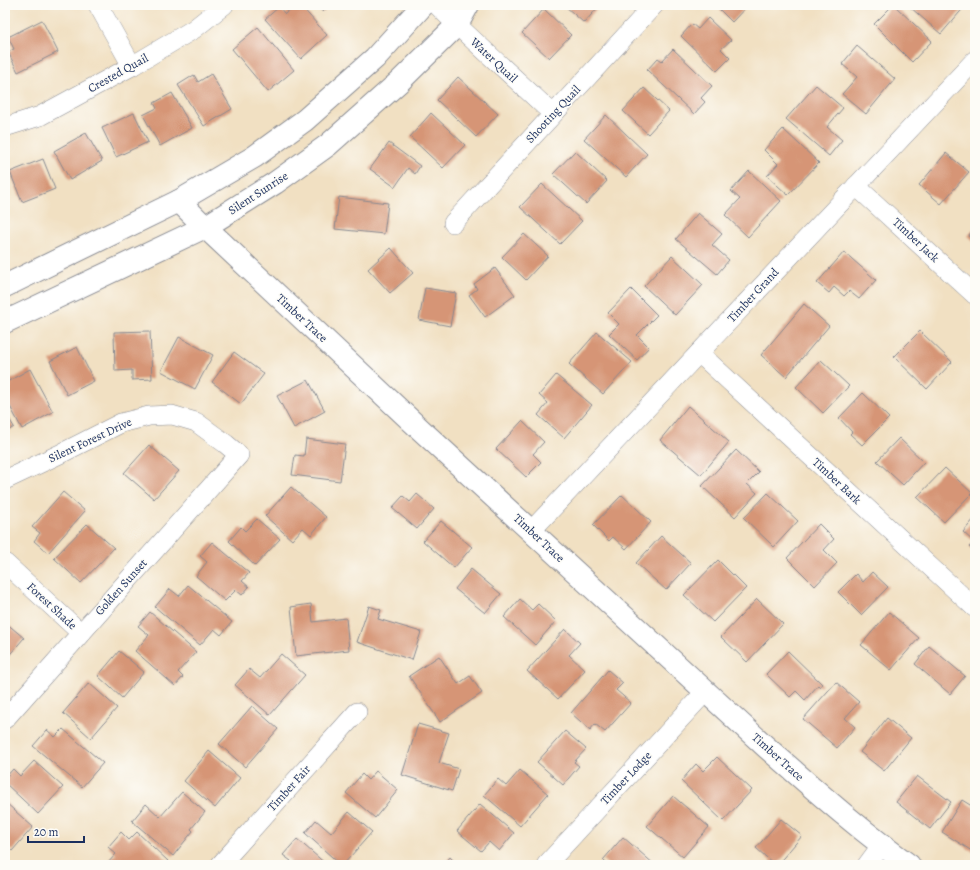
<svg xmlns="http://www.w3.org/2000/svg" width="980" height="870" font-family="Alegreya,serif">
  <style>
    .building { fill: #d69576 }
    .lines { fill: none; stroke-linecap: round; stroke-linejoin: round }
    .minor-casing { stroke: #868890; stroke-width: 20 }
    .tertiary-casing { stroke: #868890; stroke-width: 24 }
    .minor { stroke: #fff; stroke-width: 19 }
    .tertiary { stroke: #fff; stroke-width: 22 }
    .labels { text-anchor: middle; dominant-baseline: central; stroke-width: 3; stroke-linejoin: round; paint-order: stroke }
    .street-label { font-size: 12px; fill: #1b2f5e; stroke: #fdfcf7 }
  </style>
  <rect width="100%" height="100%" fill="#fdfcf7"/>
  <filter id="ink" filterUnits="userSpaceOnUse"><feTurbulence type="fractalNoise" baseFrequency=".025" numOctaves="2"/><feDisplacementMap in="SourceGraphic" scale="8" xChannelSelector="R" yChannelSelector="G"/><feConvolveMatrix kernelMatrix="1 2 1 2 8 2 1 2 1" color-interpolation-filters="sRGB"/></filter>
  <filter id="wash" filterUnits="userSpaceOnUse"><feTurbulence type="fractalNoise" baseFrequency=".012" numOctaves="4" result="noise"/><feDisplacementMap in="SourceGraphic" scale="16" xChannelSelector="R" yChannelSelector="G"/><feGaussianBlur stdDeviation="0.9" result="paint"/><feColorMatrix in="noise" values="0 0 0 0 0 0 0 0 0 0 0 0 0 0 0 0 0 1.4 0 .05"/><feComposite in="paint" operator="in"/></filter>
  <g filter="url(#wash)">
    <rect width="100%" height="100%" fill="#f1e0c2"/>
    <g id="blocks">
      <g class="building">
        <path d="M295 5H300L327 35 301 59 265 19 279 7 285 14Z"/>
        <path d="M315 5H329L323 12Z"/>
        <path d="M564 5H600L584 23Z"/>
        <path d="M715 5H748L732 22Z"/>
        <path d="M893 5H894L932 41 912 62 874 24Z"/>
        <path d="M912 5H966L941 34 910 7Z"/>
        <path d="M544 9 571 35 549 58 522 33Z"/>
        <path d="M708 18 731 40 721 49 730 58 717 71 681 36 692 24 698 29Z"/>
        <path d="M42 20 58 52 18 72 8 52 14 49 8 37Z"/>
        <path d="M258 27 294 70 268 92 232 49Z"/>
        <path d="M857 46 895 79 866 114 842 94 857 77 842 64Z"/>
        <path d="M673 49 712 86 701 98 705 102 694 114 647 70 658 58 662 61Z"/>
        <path d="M211 74 232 109 204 126 178 85 194 75 198 82Z"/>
        <path d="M458 77 498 114 476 137 437 100Z"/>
        <path d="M816 85 843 108 827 127 842 140 829 156 786 119Z"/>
        <path d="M644 88 669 111 648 134 623 111Z"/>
        <path d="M172 93 192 128 160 146 143 115 157 108 154 103Z"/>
        <path d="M134 113 148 142 116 157 102 128Z"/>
        <path d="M431 113 465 145 443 168 410 137Z"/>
        <path d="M606 115 647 154 626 177 584 139Z"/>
        <path d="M783 129 819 163 788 195 767 176 778 164 764 150Z"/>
        <path d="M86 133 102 161 70 180 54 151Z"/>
        <path d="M389 143 420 166 415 174 408 168 395 187 370 169Z"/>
        <path d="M575 151 607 181 586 204 553 174Z"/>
        <path d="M946 153 969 172 941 204 919 185Z"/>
        <path d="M43 159 55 189 22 202 10 172Z"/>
        <path d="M749 171 781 201 748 237 725 215 740 199 731 191Z"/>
        <path d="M542 184 582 221 560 244 520 207Z"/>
        <path d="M339 197 388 203 384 234 335 229Z"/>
        <path d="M698 213 722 234 712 245 729 260 717 274 676 239Z"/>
        <path d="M975 228V242L968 236Z"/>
        <path d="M524 234 548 256 526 280 502 257Z"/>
        <path d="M391 248 413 273 390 293 368 269Z"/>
        <path d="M844 252 876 280 859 299 849 291 844 296 834 287 829 293 817 283Z"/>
        <path d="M672 256 703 285 675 315 644 286Z"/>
        <path d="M495 268 515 295 485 317 469 295 477 289 474 284Z"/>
        <path d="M425 288 456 293 450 326 419 320Z"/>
        <path d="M631 289 657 315 637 335 649 347 637 360 609 334 619 324 608 313Z"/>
        <path d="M804 304 829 326 786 377 761 355Z"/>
        <path d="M150 331 152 379 132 380V370L115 371 114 332Z"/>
        <path d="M920 331 952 362 927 389 894 357Z"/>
        <path d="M597 332 632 362 603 394 569 364Z"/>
        <path d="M179 337 213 355 195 389 161 371Z"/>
        <path d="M77 347 94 381 67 395 50 361Z"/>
        <path d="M234 352 264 374 241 404 212 382Z"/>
        <path d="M821 360 849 386 823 413 796 387Z"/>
        <path d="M30 369 53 412 22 429 5 397V383Z"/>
        <path d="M556 375 592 405 564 438 538 415 548 403 539 395Z"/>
        <path d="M308 380 325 411 294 428 277 396Z"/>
        <path d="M863 393 889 418 862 445 850 434 852 432 839 418Z"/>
        <path d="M688 406 729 442 701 475 660 440Z"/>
        <path d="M5 412 14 427 5 433Z"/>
        <path d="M522 421 544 442 533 454 541 462 526 477 496 449Z"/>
        <path d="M899 438 924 462 903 485 877 461Z"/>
        <path d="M306 439 345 444 340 481 292 475 295 455 304 456Z"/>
        <path d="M149 445 179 471 154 499 124 473Z"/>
        <path d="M736 450 759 472 747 484 757 493 735 517 702 486Z"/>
        <path d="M945 468 972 493 944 522 917 497Z"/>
        <path d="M291 487 326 517 311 535 303 528 292 540 265 516Z"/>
        <path d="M63 492 85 511 48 553 34 541 40 533 32 527Z"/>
        <path d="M768 493 798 521 774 547 744 518Z"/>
        <path d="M417 494 434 509 417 529 392 508 403 496 410 502Z"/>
        <path d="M622 495 651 522 626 549 613 537 609 541 593 525Z"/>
        <path d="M975 518V553L969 547 974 542 963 532Z"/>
        <path d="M257 519 280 539 255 566 229 541 241 527 245 531Z"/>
        <path d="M441 521 472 547 454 568 423 541Z"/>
        <path d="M87 524 114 548 81 583 54 558Z"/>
        <path d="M819 524 834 539 824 550 837 563 815 586 787 558Z"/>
        <path d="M661 536 691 563 666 590 636 563Z"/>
        <path d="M212 542 249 573 242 581 249 587 242 595 236 590 225 601 196 576 207 562 200 556Z"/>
        <path d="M718 560 746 588 713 622 684 595Z"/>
        <path d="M471 569 501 594 485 613 455 589Z"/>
        <path d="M872 572 888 587 861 615 838 592 856 574 863 582Z"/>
        <path d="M188 585 232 622 221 635 214 629 200 645 155 607 170 589 179 596Z"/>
        <path d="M520 599 532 610 538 604 556 621 535 645 504 617Z"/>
        <path d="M757 599 783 624 747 662 721 637Z"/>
        <path d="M311 604 313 622 346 618 349 650 296 656 291 607Z"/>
        <path d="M369 606 381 610 378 619 421 632 412 660 357 642Z"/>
        <path d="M150 612 196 652 178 672 183 677 175 686 135 651 149 635 138 626Z"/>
        <path d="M889 612 919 638 891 670 861 645Z"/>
        <path d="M5 622 24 638 5 660Z"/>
        <path d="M565 629 580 643 569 655 585 670 558 699 527 671Z"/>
        <path d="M929 646 965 676 950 694 915 664Z"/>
        <path d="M119 651 144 672 122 698 98 676Z"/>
        <path d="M788 651 822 684 820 687 818 685 805 700 796 691 790 697 766 674Z"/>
        <path d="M281 654 305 675 270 715 235 685 249 669 260 678Z"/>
        <path d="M439 656 458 684 470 676 482 693 440 722 409 676Z"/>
        <path d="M608 670 623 683 616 690 631 703 605 732 595 724 590 730 571 713Z"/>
        <path d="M836 682 859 702 845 718 855 727 837 748 803 719Z"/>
        <path d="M89 683 117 708 91 738 63 713Z"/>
        <path d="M252 706 278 729 245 767 219 744Z"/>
        <path d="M887 718 911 738 884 771 860 752Z"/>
        <path d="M418 724 449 733 439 763 459 769 452 791 402 775Z"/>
        <path d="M63 729 103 763 82 787 33 746 47 730 55 737Z"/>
        <path d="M565 731 586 749 574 762 579 766 563 785 537 762Z"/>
        <path d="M209 751 240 778 215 808 184 781Z"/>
        <path d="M717 757 752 790 723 821 681 781 696 764 703 771Z"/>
        <path d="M34 761 63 787 38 814 5 783V778L13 769 20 776Z"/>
        <path d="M520 770 548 794 520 826 484 795 498 779 506 786Z"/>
        <path d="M376 771 398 790 375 818 346 793 362 774 368 780Z"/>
        <path d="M917 776 951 802 930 829 896 802Z"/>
        <path d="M182 792 205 812 191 829 193 831 173 856 132 821 146 804 160 817Z"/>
        <path d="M673 796 709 827 683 857 647 826Z"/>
        <path d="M962 800 975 808V853L942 832Z"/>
        <path d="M5 802 33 827 12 851 5 845Z"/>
        <path d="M480 804 514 833 499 851 489 842 481 851 457 831Z"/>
        <path d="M349 812 372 832 343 865H341L305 833 316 820 331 833Z"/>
        <path d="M781 819 802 836 777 865H775L756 848Z"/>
        <path d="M121 832 129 840 137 832 168 861 164 865H106L116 854 108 847Z"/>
        <path d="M623 837 655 865H608L603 860Z"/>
        <path d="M297 839 327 865H287L291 861 283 855Z"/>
        <path d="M450 857 458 865H443Z"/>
      </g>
    </g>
  </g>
  <g filter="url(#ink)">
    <use href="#blocks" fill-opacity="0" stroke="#868890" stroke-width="1"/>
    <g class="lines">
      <g class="minor-casing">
        <g id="minor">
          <path d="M98 5 132 66"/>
          <path d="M437 5 457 25 553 114"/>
          <path d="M5 127 40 116 132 66 194 29 224 5"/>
          <path d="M856 186 975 295"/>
          <path d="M453 223 654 5"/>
          <path d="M699 353 975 608"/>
          <path d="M5 480 62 453 121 423 149 416 172 415 196 422 226 444 239 455 5 719"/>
          <path d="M531 531 975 60"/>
          <path d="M5 563 81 633"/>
          <path d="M220 865 357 712"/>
          <path d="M546 865 706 691"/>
          <path d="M867 865 881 846"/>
        </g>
      </g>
      <g class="tertiary-casing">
        <g id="tertiary">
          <path d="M179 201 205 227 421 430 765 746C812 787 858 829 909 865"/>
          <path d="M5 286 179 201 254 157 305 120 375 58 423 5"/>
          <path d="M5 322 205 227 275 183 328 145 399 82 457 25 468 5"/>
        </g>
      </g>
      <use href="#minor" class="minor"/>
      <use href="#tertiary" class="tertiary"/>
    </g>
  </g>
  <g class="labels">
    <g class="street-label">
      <text transform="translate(494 60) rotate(43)">Water Quail</text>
      <text transform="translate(118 73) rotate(-29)">Crested Quail</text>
      <text transform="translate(553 114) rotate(-47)">Shooting Quail</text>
      <text transform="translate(258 193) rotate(-33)">Silent Sunrise</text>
      <text transform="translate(916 240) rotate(43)">Timber Jack</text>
      <text transform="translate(753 295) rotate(-47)">Timber Grand</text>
      <text transform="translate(302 318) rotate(43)">Timber Trace</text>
      <text transform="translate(90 440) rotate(-25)">Silent Forest Drive</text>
      <text transform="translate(837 481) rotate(43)">Timber Bark</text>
      <text transform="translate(539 538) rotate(43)">Timber Trace</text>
      <text transform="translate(121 587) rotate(-48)">Golden Sunset</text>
      <text transform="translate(52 606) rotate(43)">Forest Shade</text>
      <text transform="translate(778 757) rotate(42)">Timber Trace</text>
      <text transform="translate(626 778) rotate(-47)">Timber Lodge</text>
      <text transform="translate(289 788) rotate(-48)">Timber Fair</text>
    </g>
  </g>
  <rect width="980" height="870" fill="none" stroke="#fdfcf7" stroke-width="20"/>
  <path d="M28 836v6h56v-6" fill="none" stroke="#1b2f5e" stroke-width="2"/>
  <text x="34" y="836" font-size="12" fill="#1b2f5e" stroke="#fdfcf7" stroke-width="3" paint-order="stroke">20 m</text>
</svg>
